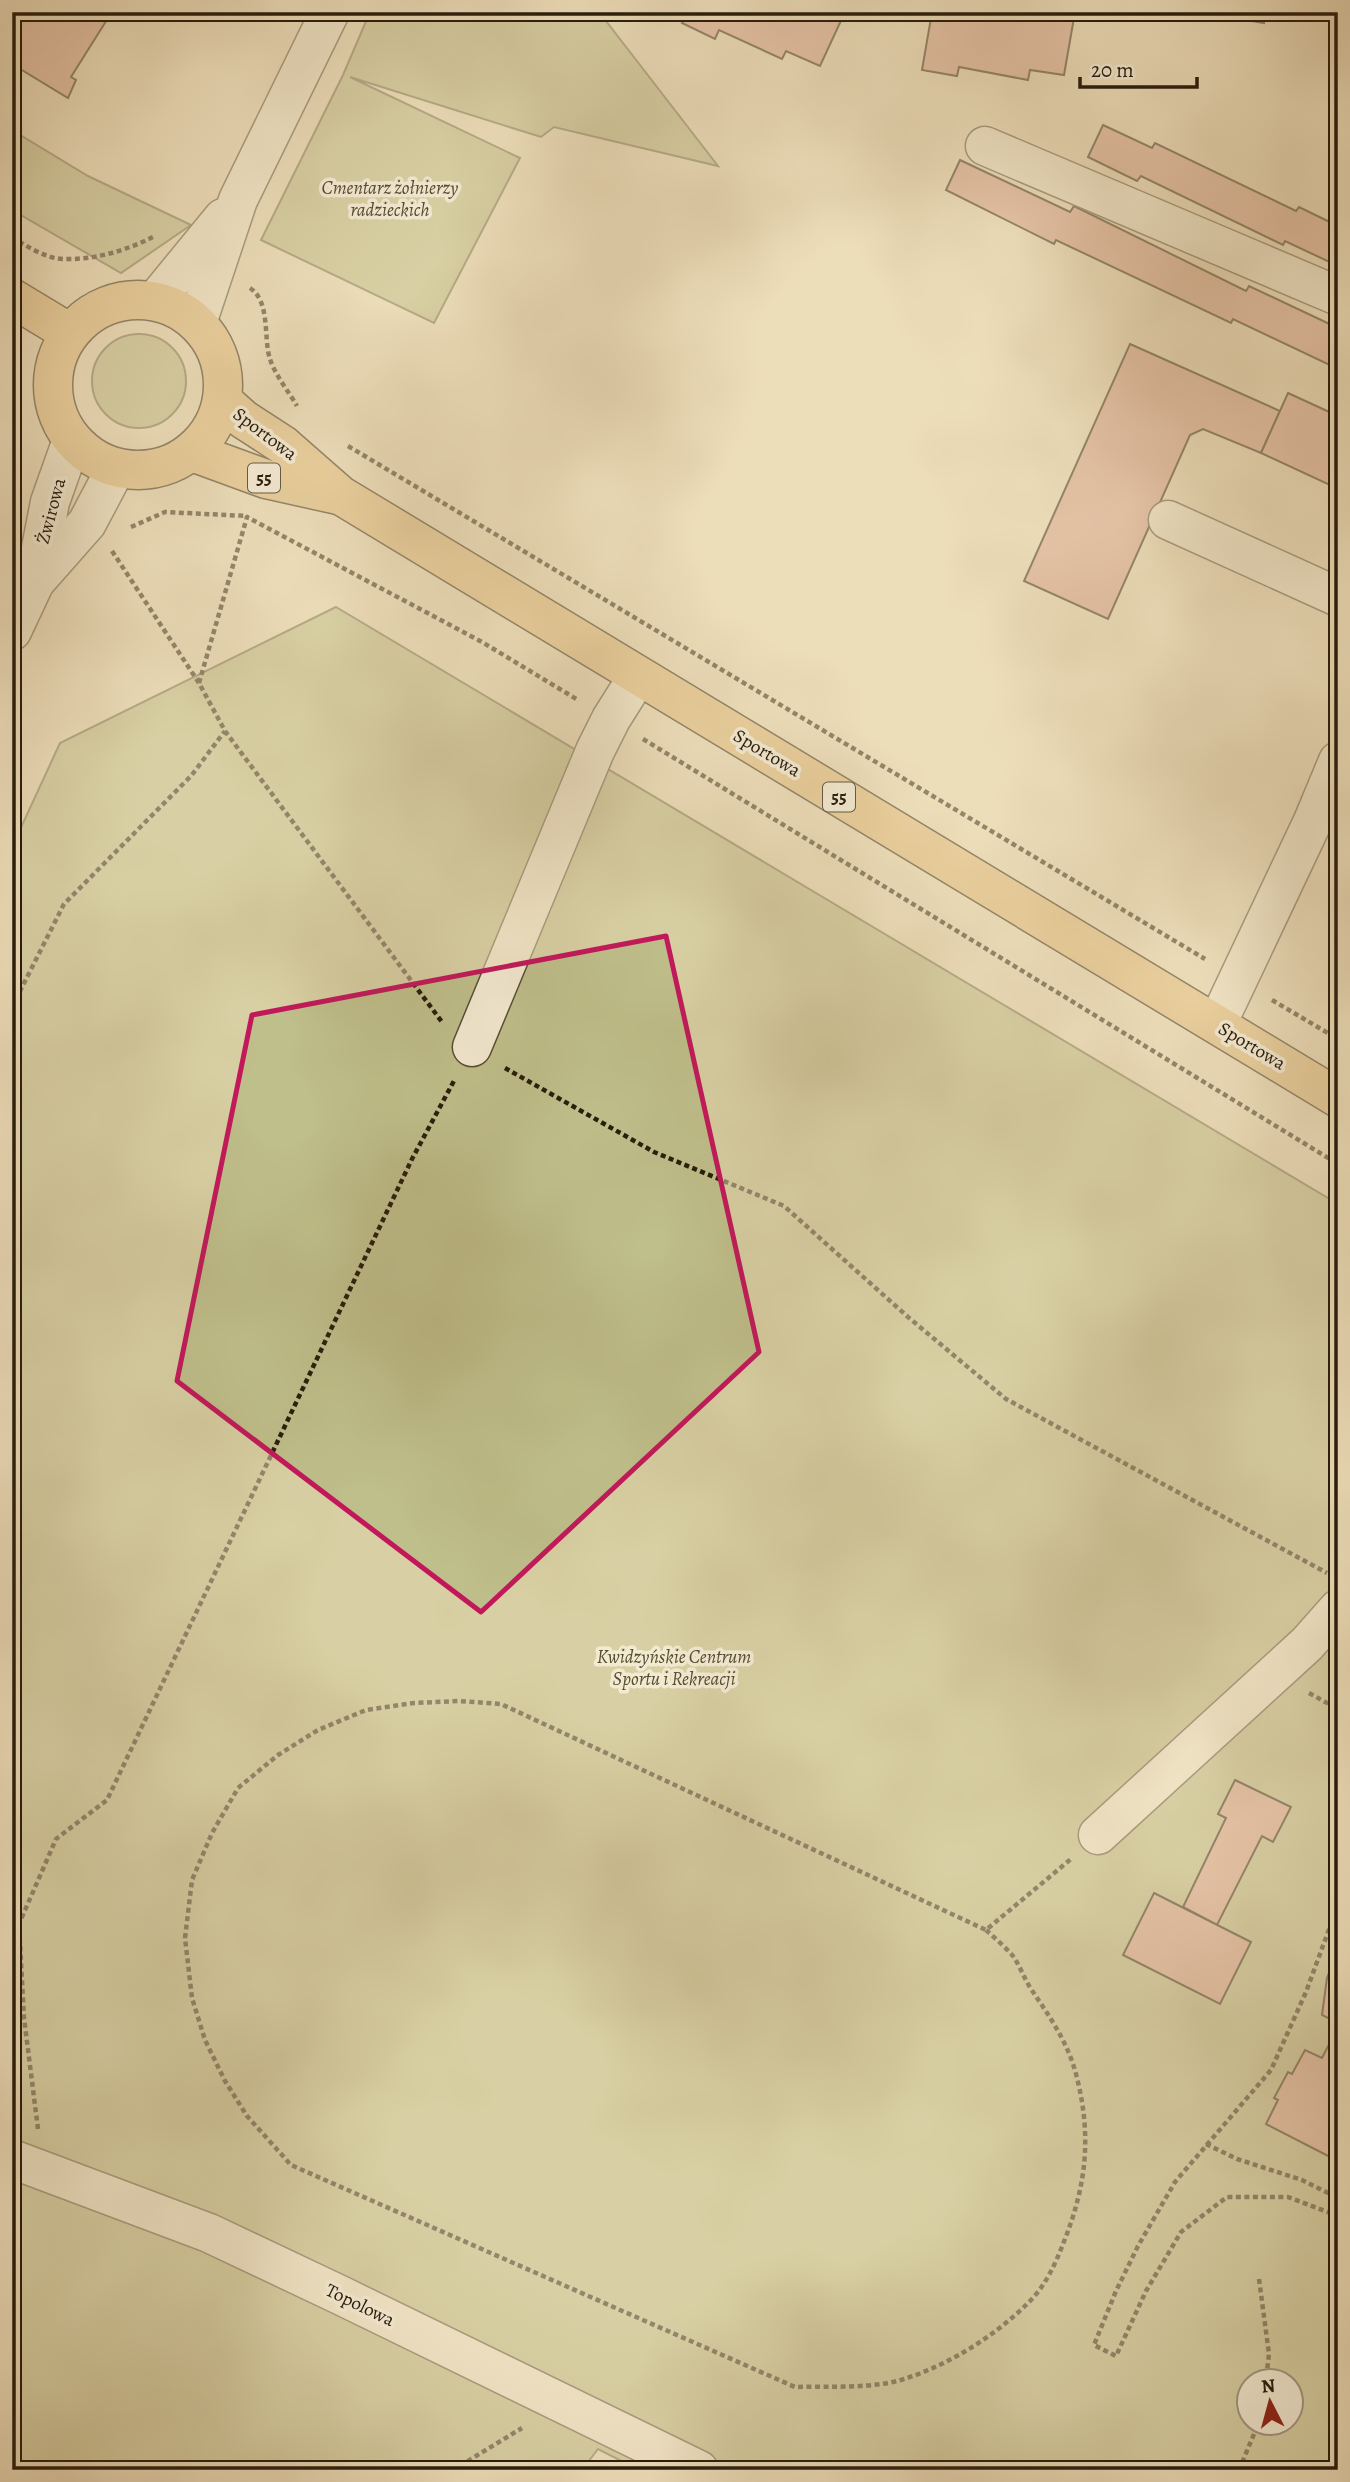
<svg xmlns="http://www.w3.org/2000/svg" width="1350" height="2482" font-family="Alegreya,serif">
  <style>
    .green { fill: #bfbf8b; stroke: #746e4b; stroke-width: 2; fill-rule: evenodd }
    .building { fill: #dea490; stroke: #281c0b; stroke-width: 2 }
    .lines { fill: none; stroke-linecap: round; stroke-linejoin: round }
    .minor-casing { stroke: #594c37; stroke-width: 41 }
    .major-casing { stroke: #281c0b; stroke-width: 41 }
    .path { stroke: #281c0b; stroke-width: 4.5; stroke-dasharray: 5 3.5; stroke-linecap: butt }
    .minor { stroke: #f3ead2; stroke-width: 38 }
    .major { stroke: #e6bf7d; stroke-width: 38 }
    .marked { fill: none; stroke: #c2185b; stroke-width: 5; stroke-linejoin: round }
    .labels { text-anchor: middle; dominant-baseline: central; stroke-width: 7; stroke-linejoin: round; paint-order: stroke }
    .shield { fill: #f3ead2; stroke: #655a47; stroke-width: 2 }
    .shield-label { font-size: 18px; font-weight: bold; fill: #281c0b }
    .park-label { font-size: 19px; font-style: italic; fill: #554d31; stroke: #f3ead2 }
    .street-label { font-size: 19px; fill: #281c0b; stroke: #f3ead2 }
  </style>
  <rect width="100%" height="100%" fill="#eddeba"/>
  <filter id="stains"><feTurbulence type="fractalNoise" baseFrequency=".00286" numOctaves="4"/><feColorMatrix values="0 0 0 0 .2 0 0 0 0 .09 0 0 0 0 .02 0 0 0 .5 -.17"/></filter>
  <radialGradient id="worn" r=".72"><stop offset=".6" stop-color="#630" stop-opacity="0"/><stop offset="1" stop-color="#630" stop-opacity=".3"/></radialGradient>
  <g class="green">
    <path d="M370 12H599L718 166 554 127 541 137 350 77 520 158 434 323 261 240 343 75Z"/>
    <path d="M12 130 88 176 191 225 121 273 12 210Z"/>
    <circle cx="139" cy="381" r="47"/>
    <path d="M336 607 1338 1204V2470H639L598 2449 582 2470H12V847L60 743ZM1248 2380H1290V2422H1248Z"/>
  </g>
  <g class="building">
    <path d="M12 12H119L113 21 108 18 71 77 76 80 68 98 12 64Z"/>
    <path d="M688 12H845L820 66 786 51 782 59 719 30 715 39 682 23Z"/>
    <path d="M932 12H1075L1064 75 1030 70 1028 80 959 67 957 76 922 70Z"/>
    <path d="M1157 12H1195L1194 21 1157 14Z"/>
    <path d="M1199 12H1302L1301 20 1265 14 1264 23Z"/>
    <path d="M1103 125 1152 148 1155 143 1296 211 1299 207 1338 226V266L1285 241 1283 245 1141 176 1137 181 1088 157Z"/>
    <path d="M960 160 1070 212 1074 206 1246 291 1249 286 1338 328V369L1233 319 1231 323 1056 240 1054 244 946 190Z"/>
    <path d="M1130 344 1280 411 1261 453 1203 429 1190 435 1108 619 1024 581Z"/>
    <path d="M1288 393 1338 416V473L1332 486 1261 453Z"/>
    <path d="M1235 1780 1291 1807 1273 1842 1262 1836 1217 1925 1183 1907 1226 1818 1218 1814Z"/>
    <path d="M1154 1893 1251 1942 1220 2004 1123 1955Z"/>
    <path d="M1338 1949V2023L1322 2015 1327 1978Z"/>
    <path d="M1338 2027V2161L1266 2124 1278 2100 1274 2098 1288 2072 1292 2074 1305 2050 1322 2058Z"/>
  </g>
  <g class="lines">
    <g class="minor-casing">
      <g id="minor">
        <path d="M985 146 1338 296"/>
        <path d="M155 301 223 218"/>
        <path d="M197 323 238 200 330 12"/>
        <path d="M1168 520 1338 597"/>
        <path d="M35 582 87 523 116 468"/>
        <path d="M12 631 34 584 50 502 72 440"/>
        <path d="M1217 1024 1313 821 1338 761"/>
        <path d="M472 1047 595 751 611 719 638 676"/>
        <path d="M1098 1835 1307 1644 1338 1609"/>
        <path d="M12 2159 209 2233 340 2295 699 2470"/>
      </g>
    </g>
    <g class="major-casing">
      <g id="major">
        <path d="M12 298 70 333"/>
        <circle cx="138" cy="385" r="85"/>
        <path d="M222 400 243 419 283 445 340 495 1338 1098"/>
        <path d="M192 452 266 479 338 495"/>
      </g>
    </g>
    <g class="path">
      <path d="M12 237C26 246 47 259 64 259 95 260 128 250 155 236"/>
      <path d="M250 288C271 302 263 338 270 359 275 375 289 392 297 406"/>
      <path d="M12 399C22 421 20 447 17 470"/>
      <path d="M348 446 1205 959"/>
      <path d="M131 527 165 512 247 516"/>
      <path d="M112 551 199 683 225 731 442 1022"/>
      <path d="M199 683 247 517 482 642 578 700"/>
      <path d="M643 739 1338 1164"/>
      <path d="M1272 1000 1338 1039"/>
      <path d="M12 1007 64 904 191 776 225 731"/>
      <path d="M505 1068 654 1152 784 1206 908 1317 1006 1399 1327 1573"/>
      <path d="M1309 1693 1338 1709"/>
      <path d="M1338 1905 1306 1992 1271 2070 1175 2182 1138 2246 1116 2291 1094 2345 1116 2356 1146 2291 1181 2232 1227 2197H1288L1338 2216"/>
      <path d="M986 1930C995 1938 1005 1947 1013 1956 1020 1966 1024 1978 1031 1989 1050 2017 1069 2044 1077 2078 1092 2138 1086 2187 1063 2244 1055 2265 1044 2288 1028 2303 994 2337 947 2366 901 2380 868 2389 829 2386 795 2387L291 2165 247 2116 225 2081 205 2040 192 1998 185 1938 192 1880 212 1833 238 1788 278 1755 318 1730 366 1710 414 1703 459 1701 501 1704 986 1930 1071 1859"/>
      <path d="M38 2129 24 2018 19 1924 56 1839 107 1800 412 1159 455 1079"/>
      <path d="M1206 2144 1237 2159 1302 2180 1338 2198"/>
      <path d="M1259 2279 1269 2354 1266 2380"/>
      <path d="M453 2470 522 2428"/>
      <path d="M1239 2470 1259 2422"/>
    </g>
    <use href="#minor" class="minor"/>
    <use href="#major" class="major"/>
  </g>
  <path d="M0 0H1350V2482H0ZM666 936 759 1352 481 1612 177 1381 252 1015Z" fill="#eddeba" fill-opacity=".55" fill-rule="evenodd"/>
  <path class="marked" d="M666 936 759 1352 481 1612 177 1381 252 1015Z"/>
  <g class="labels">
    <g class="shield">
      <rect x="248" y="463.5" width="32" height="29" rx="5"/>
      <rect x="823" y="782.5" width="32" height="29" rx="5"/>
    </g>
    <g class="shield-label">
      <text x="264" y="478">55</text>
      <text x="839" y="797">55</text>
    </g>
    <g class="park-label">
      <text x="390" y="188">Cmentarz żołnierzy<tspan x="390" dy="22">radzieckich</tspan></text>
      <text x="674" y="1657">Kwidzyńskie Centrum<tspan x="674" dy="22">Sportu i Rekreacji</tspan></text>
    </g>
    <g class="street-label">
      <text transform="translate(265 434) rotate(37)">Sportowa</text>
      <text transform="translate(51 511) rotate(-75)">Żwirowa</text>
      <text transform="translate(767 753) rotate(31)">Sportowa</text>
      <text transform="translate(1252 1046) rotate(31)">Sportowa</text>
      <text transform="translate(360 2305) rotate(26)">Topolowa</text>
    </g>
  </g>
  <rect width="1350" height="2482" fill="none" stroke="#eddeba" stroke-width="42"/>
  <rect x="14" y="14" width="1322" height="2454" fill="none" stroke="#281c0b" stroke-width="3.5"/>
  <rect x="21" y="21" width="1308" height="2440" fill="none" stroke="#281c0b" stroke-width="2"/>
  <g transform="translate(1270 2402) rotate(354)"><circle r="33" fill="#f3ead2" stroke="#a29882" stroke-width="2"/>
  <path d="M0-5L12 26L0 18L-12 26Z" fill="#8f2418"/>
  <text y="-10" font-size="19" font-weight="bold" text-anchor="middle" fill="#281c0b">N</text>
  </g>
  <path d="M1080 77v10h117v-10" fill="none" stroke="#281c0b" stroke-width="3.5"/>
  <text x="1091" y="77" font-size="21" fill="#281c0b" stroke="#f3ead2" stroke-width="5" paint-order="stroke">20 m</text>
  <rect width="100%" height="100%" filter="url(#stains)"/>
  <rect width="100%" height="100%" fill="url(#worn)"/>
</svg>
